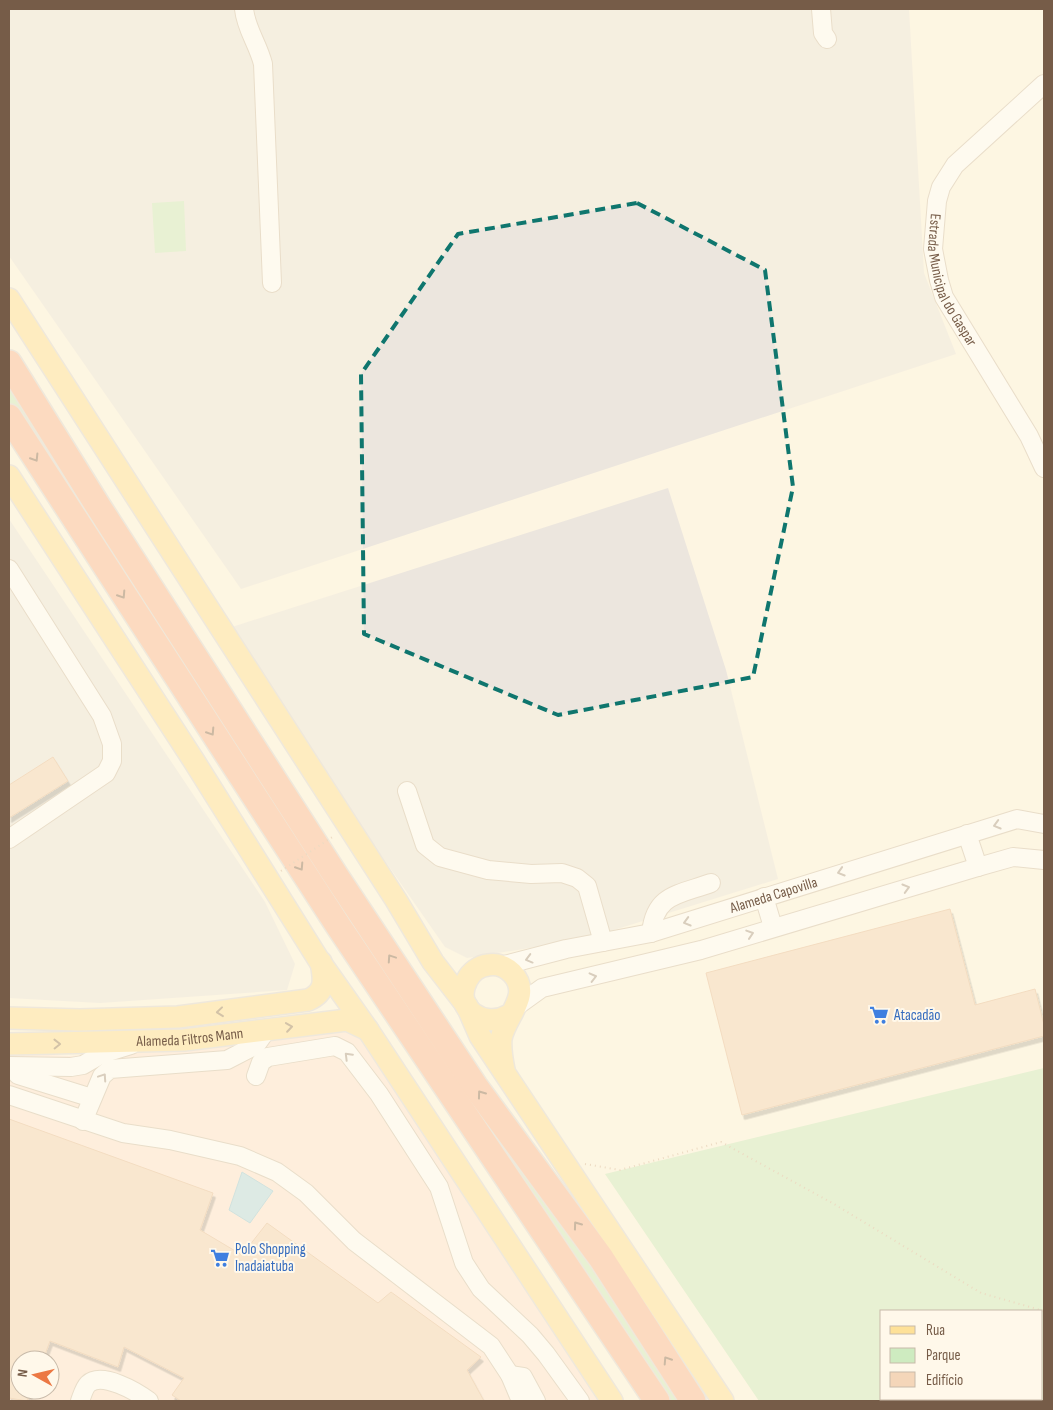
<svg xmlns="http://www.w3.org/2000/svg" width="1053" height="1410" font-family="'Sofia Sans Condensed',sans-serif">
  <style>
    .commercial { fill: #fee5d6; fill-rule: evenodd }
    .industrial { fill: #ece6de }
    .green { fill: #ceebc0; fill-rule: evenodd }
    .water { fill: #b6dce7; stroke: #9ccad9 }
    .building { fill: #f4d6b9; stroke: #e7bd99; filter: url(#shadow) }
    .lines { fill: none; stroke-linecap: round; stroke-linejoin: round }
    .minor-casing { stroke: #d1c0ac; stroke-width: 20 }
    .major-casing { stroke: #ded8d3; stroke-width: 24 }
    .highway-casing { stroke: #ded8d3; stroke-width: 28 }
    .path { stroke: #d8b99c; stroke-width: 2; stroke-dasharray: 1 4; stroke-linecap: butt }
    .minor { stroke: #fff; stroke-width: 18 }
    .major { stroke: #fee198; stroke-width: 21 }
    .highway { stroke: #fab997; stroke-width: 25 }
    .path-bridge { stroke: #d8b99c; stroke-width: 2; stroke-dasharray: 1 4; stroke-linecap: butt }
    .oneway { stroke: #906f58 }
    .oneway2 { stroke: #ad9d91 }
    .oneway3 { stroke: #9f8460 }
    .marked { fill: none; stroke: #0f766e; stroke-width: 4; stroke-dasharray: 10 6; stroke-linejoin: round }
    .labels { text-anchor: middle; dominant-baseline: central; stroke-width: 4; stroke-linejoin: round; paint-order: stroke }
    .street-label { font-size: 15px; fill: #765c48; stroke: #fff8ea }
    .shop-label { font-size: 15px; fill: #366cbe; stroke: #fff8ea; text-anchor: start }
  </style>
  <defs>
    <filter id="shadow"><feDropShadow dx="2.5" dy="4.5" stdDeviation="0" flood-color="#0004"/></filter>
  </defs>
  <rect width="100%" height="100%" fill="#fdf5e2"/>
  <path class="commercial" d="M346 1030 362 1038 600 1401H9V1053L69 1056 240 1044ZM20 1360H50V1390H20Z"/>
  <g class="industrial">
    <path d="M9 9H909L924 273 956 354 241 589 9 256Z"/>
    <path d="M668 488 726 670 778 879 585 939 467 958 445 947 337 792 232 627Z"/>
    <path d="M9 519 265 902 295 964 287 990 100 1003 9 998Z"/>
  </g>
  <g class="green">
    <path d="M184 201 186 251 155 253 152 203Z"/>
    <path d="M9 377 684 1401H667L283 832 9 404Z"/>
    <path d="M1044 1068V1401H759L605 1174ZM882 1311H1042V1399H882Z"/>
  </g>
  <path class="water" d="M242 1172 273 1191 250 1223 229 1210Z"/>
  <g class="building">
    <path d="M53 757 68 781 9 818V785Z"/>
    <path d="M950 909 975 1005 1035 989 1044 1025V1036L742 1115 706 973Z"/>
    <path d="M9 1119 213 1193 200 1230 242 1255 267 1223 378 1303 391 1292 481 1357 467 1370 484 1401H181L172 1395 184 1378 124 1347 118 1367 50 1341 43 1360H20V1390H32L27 1401 9 1398Z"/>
  </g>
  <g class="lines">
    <g class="minor-casing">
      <g id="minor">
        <path d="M244 9C246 29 258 44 263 64L272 283"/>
        <path d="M821 9 823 33 827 39"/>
        <path id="s1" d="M1044 84 955 165 941 187 937 201 933 249 939 280 944 297 1029 436 1044 468"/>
        <path d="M9 569 102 716 112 744V761L106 773 9 839"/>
        <path d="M407 791 425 845 440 857 488 870 531 874 562 873 577 878 587 886 603 942"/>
        <path d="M967 834 978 867"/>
        <path d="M764 897 773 927"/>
        <path d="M651 933C655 894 678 895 711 883"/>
        <path id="s2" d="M501 966 566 949 651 933 1017 819 1044 824"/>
        <path d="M517 1006 542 988 701 950 978 867 1013 857 1044 860"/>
        <path d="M9 1066 71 1067 83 1065 102 1054 131 1045"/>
        <path d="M12 1068 18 1075 92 1098"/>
        <path d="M256 1076 261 1062 268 1057 335 1046 347 1052 379 1094 439 1187 464 1263 481 1289 530 1335 546 1354 580 1401"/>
        <path d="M9 1095 123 1133 170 1140 240 1156 277 1172 306 1193 354 1241 491 1346 510 1375 521 1401"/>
        <path d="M83 1121 102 1076 110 1069 227 1060 256 1045 266 1031"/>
        <path d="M510 1375 523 1377 536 1401"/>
        <path d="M80 1401C82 1396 84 1388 88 1384 102 1371 137 1392 149 1401"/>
      </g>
    </g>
    <g class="major-casing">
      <g id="major">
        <path d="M9 299 396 900 433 962 467 1006 480 1036 723 1401"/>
        <path d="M9 476 194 761 320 962 368 1030 612 1401"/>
        <path d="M9 1018 80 1020 178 1017 308 1000C327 992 324 979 321 962"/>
        <path id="s3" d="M9 1044 184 1040 347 1020 368 1030"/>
        <path d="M504 1070C502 1060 500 1050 501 1039 505 1016 533 995 512 973 506 967 497 963 488 965 479 966 471 972 467 980 452 1008 484 1030 509 1015"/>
      </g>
    </g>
    <g class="highway-casing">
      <g id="highway">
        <path d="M9 363 98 506 336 876 475 1086 601 1258 693 1401"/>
        <path d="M9 417 339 927 657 1401"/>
      </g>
    </g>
    <path class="path" d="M585 1164 620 1170 721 1142 834 1204 981 1293 1044 1311"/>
    <use href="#minor" class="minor"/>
    <use href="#major" class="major"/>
    <use href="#highway" class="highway"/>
    <path class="path-bridge" d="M281 871 334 836"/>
  </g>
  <defs><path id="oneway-chevron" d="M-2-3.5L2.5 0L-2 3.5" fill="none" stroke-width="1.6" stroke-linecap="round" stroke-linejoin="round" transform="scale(1.25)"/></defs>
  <g class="oneway">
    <use href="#oneway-chevron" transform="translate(35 458) rotate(58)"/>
    <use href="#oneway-chevron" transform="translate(122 595) rotate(57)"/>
    <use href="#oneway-chevron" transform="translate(211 732) rotate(57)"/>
    <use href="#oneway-chevron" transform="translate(300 867) rotate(57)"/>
    <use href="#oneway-chevron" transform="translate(391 958) rotate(-124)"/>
    <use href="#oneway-chevron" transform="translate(481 1094) rotate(-126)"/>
    <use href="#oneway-chevron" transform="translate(577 1225) rotate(-126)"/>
    <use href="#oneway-chevron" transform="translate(667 1360) rotate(-123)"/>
  </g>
  <g class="oneway2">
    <use href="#oneway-chevron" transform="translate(997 825) rotate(164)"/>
    <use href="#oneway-chevron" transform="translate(841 872) rotate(163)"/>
    <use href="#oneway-chevron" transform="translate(906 888) rotate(-16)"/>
    <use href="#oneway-chevron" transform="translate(687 922) rotate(164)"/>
    <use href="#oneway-chevron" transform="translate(750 934) rotate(-18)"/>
    <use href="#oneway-chevron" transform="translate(529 959) rotate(165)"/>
    <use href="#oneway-chevron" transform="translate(593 977) rotate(-14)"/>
    <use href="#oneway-chevron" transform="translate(348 1056) rotate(-135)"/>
    <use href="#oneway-chevron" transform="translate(103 1077) rotate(-56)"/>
  </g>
  <g class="oneway3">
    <use href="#oneway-chevron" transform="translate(220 1012) rotate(174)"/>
    <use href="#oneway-chevron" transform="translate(289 1027) rotate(-8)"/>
    <use href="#oneway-chevron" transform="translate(57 1044) rotate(-1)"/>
  </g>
  <path d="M0 0H1053V1410H0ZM637 203 765 270 793 487 753 677 558 715 364 634 361 374 458 234Z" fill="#fdf5e2" fill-opacity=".55" fill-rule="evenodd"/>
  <path class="marked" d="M637 203 765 270 793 487 753 677 558 715 364 634 361 374 458 234Z"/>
  <defs>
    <g id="supermarket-bare" transform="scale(1.5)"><path d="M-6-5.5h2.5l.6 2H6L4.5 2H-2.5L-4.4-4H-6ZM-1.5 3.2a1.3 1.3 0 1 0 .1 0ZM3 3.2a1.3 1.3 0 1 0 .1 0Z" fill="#3f7fe0" stroke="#fff8ea" stroke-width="2.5" paint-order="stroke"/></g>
  </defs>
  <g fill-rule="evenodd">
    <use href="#supermarket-bare" x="879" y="1015"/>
    <use href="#supermarket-bare" x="220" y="1258"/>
  </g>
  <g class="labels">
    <g class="street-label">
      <text stroke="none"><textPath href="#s1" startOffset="244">Estrada Municipal do Gaspar</textPath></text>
      <text stroke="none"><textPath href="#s2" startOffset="282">Alameda Capovilla</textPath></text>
      <text stroke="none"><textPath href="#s3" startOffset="181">Alameda Filtros Mann</textPath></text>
    </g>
    <g class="shop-label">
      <text x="894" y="1015">Atacadão</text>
      <text x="235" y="1249">Polo Shopping<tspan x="235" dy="17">Inadaiatuba</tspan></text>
    </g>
  </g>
  <rect width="1053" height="1410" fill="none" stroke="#765c48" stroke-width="20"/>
  <rect x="880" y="1310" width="162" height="90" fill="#fff8ea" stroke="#c8baa9"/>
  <rect x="890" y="1326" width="25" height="8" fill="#fee198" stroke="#c8baa9"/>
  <text x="926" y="1335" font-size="15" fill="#765c48">Rua</text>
  <rect x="890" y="1348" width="25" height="15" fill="#ceebc0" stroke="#c8baa9"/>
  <text x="926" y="1360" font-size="15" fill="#765c48">Parque</text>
  <rect x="890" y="1372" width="25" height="15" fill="#f4d6b9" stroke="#c8baa9"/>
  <text x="926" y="1385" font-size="15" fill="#765c48">Edifício</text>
  <g transform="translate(35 1375) rotate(278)"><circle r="24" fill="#fff8ea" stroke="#c8baa9"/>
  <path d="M0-4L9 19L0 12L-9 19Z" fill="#ec7843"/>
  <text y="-8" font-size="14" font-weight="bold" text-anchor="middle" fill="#765c48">N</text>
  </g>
</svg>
